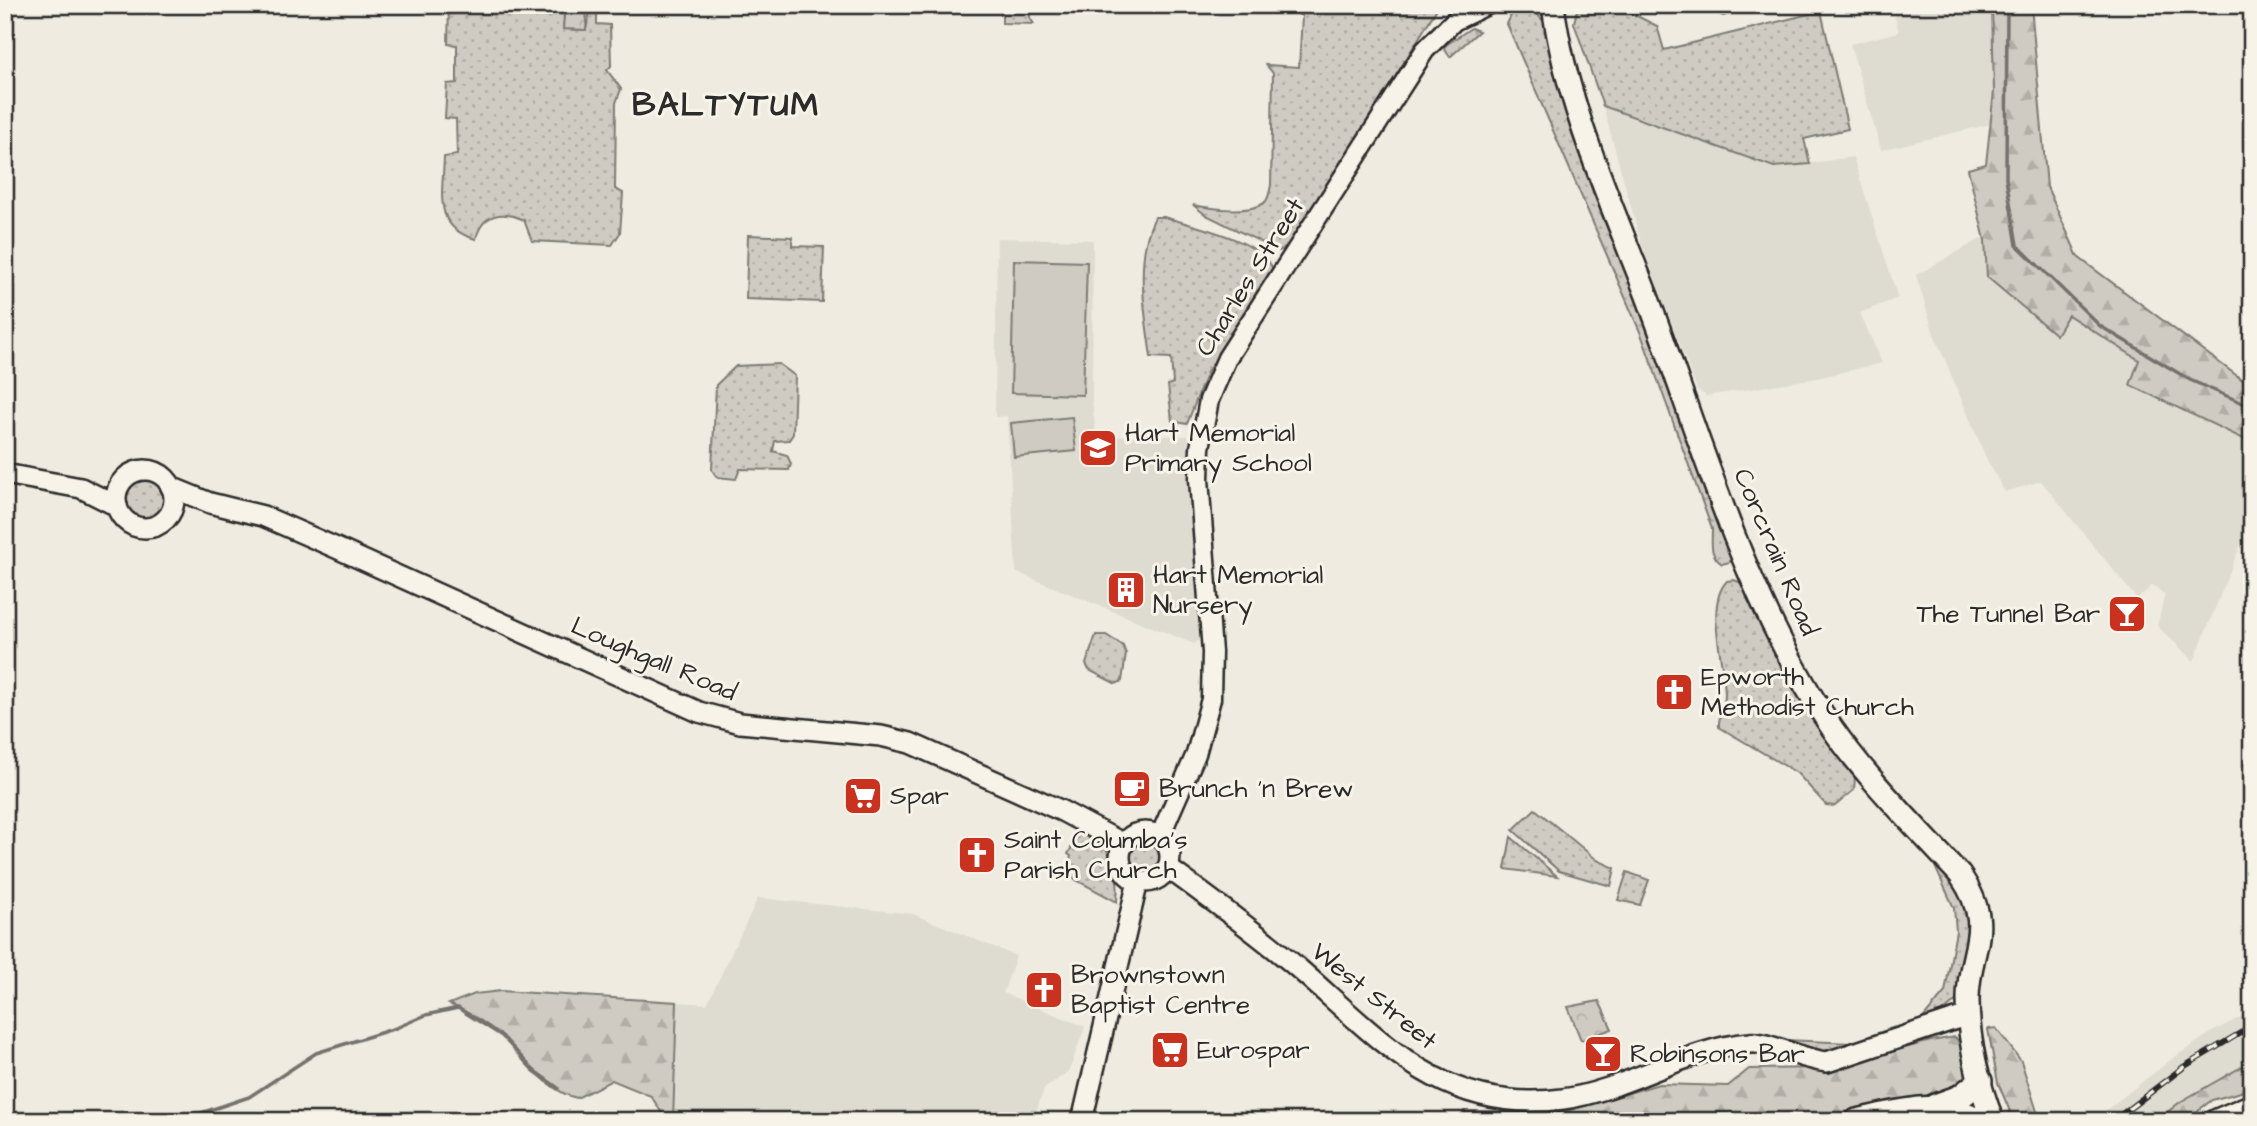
<svg xmlns="http://www.w3.org/2000/svg" width="2257" height="1126" font-family="'Architects Daughter',sans-serif">
  <style>
    .built { fill: #dedbd1 }
    .grass { fill: url(#grass-dots); stroke: #7d7b76; stroke-width: 2 }
    .forest { fill: url(#forest-firs); stroke: #7d7b76; stroke-width: 2 }
    .park { fill: url(#park-crowns); stroke: #7d7b76; stroke-width: 2 }
    .garden { fill: #cfcbc2; stroke: #7d7b76; stroke-width: 2 }
    .lines { fill: none; stroke-linecap: round; stroke-linejoin: round }
    .stream { stroke: #74726e; stroke-width: 3.5 }
    .tertiary-casing { stroke: #2b2b2b; stroke-width: 23 }
    .secondary-casing { stroke: #2b2b2b; stroke-width: 24 }
    .primary-casing { stroke: #2b2b2b; stroke-width: 26 }
    .trunk-casing { stroke: #2b2b2b; stroke-width: 28 }
    .tertiary { stroke: #f7f3e8; stroke-width: 18 }
    .secondary { stroke: #f7f3e8; stroke-width: 19 }
    .primary { stroke: #f7f3e8; stroke-width: 21 }
    .trunk { stroke: #f7f3e8; stroke-width: 23 }
    .rail-casing { stroke: #2b2b2b; stroke-width: 6 }
    .rail { stroke: #f7f3e8; stroke-width: 3.5; stroke-dasharray: 10; stroke-linecap: butt }
    .labels { text-anchor: middle; dominant-baseline: central; stroke-width: 6; stroke-linejoin: round; paint-order: stroke }
    .street-label { font-size: 26px; fill: #2b2b2b; stroke: #f7f3e8 }
    .poi-label { font-size: 26px; fill: #2b2b2b; stroke: #f7f3e8; text-anchor: start }
    .district-label { font-size: 33px; font-weight: bold; letter-spacing: 2px; fill: #2b2b2b; stroke: #f7f3e8 }
  </style>
  <defs>
    <pattern id="grass-dots" width="8" height="8" patternUnits="userSpaceOnUse" patternTransform="scale(1.75)"><rect width="8" height="8" fill="#cfcbc2"/><path d="M2 2h.1M6 6h.1" fill="none" stroke="#b2aea7" stroke-width="1.8" stroke-linecap="round"/></pattern>
    <pattern id="forest-firs" width="22" height="20" patternUnits="userSpaceOnUse" patternTransform="scale(1.75)"><rect width="22" height="20" fill="#cfcbc2"/><path d="M5 1l3.5 6h-7zM16 11l3.5 6h-7z" fill="#b2aea7"/></pattern>
    <pattern id="park-crowns" width="20" height="18" patternUnits="userSpaceOnUse" patternTransform="scale(1.75)"><rect width="20" height="18" fill="#cfcbc2"/><path d="M2 6a3 3 0 1 1 6 0M12 15a3 3 0 1 1 6 0" fill="none" stroke="#b2aea7"/></pattern>
  </defs>
  <rect width="100%" height="100%" fill="#efebe0"/>
  <filter id="ink" filterUnits="userSpaceOnUse"><feTurbulence type="fractalNoise" baseFrequency=".0143" numOctaves="2"/><feDisplacementMap in="SourceGraphic" scale="14" xChannelSelector="R" yChannelSelector="G"/><feConvolveMatrix kernelMatrix="1 2 1 2 8 2 1 2 1" color-interpolation-filters="sRGB"/></filter>
  <g filter="url(#ink)">
    <g class="built">
      <path d="M1188 5H1263L1262 13 1189 12Z"/>
      <path d="M1892 5H1992L1994 91 1991 124 1881 150 1850 44 1899 32Z"/>
      <path d="M1603 106 1777 168 1853 157 1898 298 1860 313 1882 363 1817 378 1706 396 1697 390 1640 239Z"/>
      <path d="M1984 237 2057 334 2067 314 2140 361 2130 385 2252 443V516L2194 661 2157 626 2165 595 2153 585 2137 599 2041 481 2005 492 1987 460 1934 334 1916 275Z"/>
      <path d="M997 238 1093 240 1092 400 1096 436H1188L1196 580 1203 626 1200 639 1194 644 1016 572 1007 416 995 417Z"/>
      <path d="M758 898 913 914 1016 956 1003 993 1085 1027 1069 1071 1044 1089 1033 1121H673L677 1002 707 1004Z"/>
      <path d="M2252 1011V1061L2180 1102 2156 1121H2092L2172 1059 2212 1032Z"/>
    </g>
    <g class="grass">
      <path d="M449 5H565L563 29 586 30 591 7H597V24L610 25 611 66 607 70 621 89 616 103 615 189 623 193 620 233 612 245 532 241 524 220C503 210 482 213 476 239 432 228 443 193 444 157L457 155 456 119 445 118 447 84 457 83V45L448 44Z"/>
      <path d="M1002 5H1031L1030 18 1034 24 1002 23Z"/>
      <path d="M1291 5H1439L1292 246 1279 251 1206 215 1193 205C1208 208 1254 215 1266 201 1269 197 1270 190 1271 185L1273 73 1266 65 1299 67 1302 16 1291 10Z"/>
      <path d="M1578 5H1615L1657 26 1664 50 1821 11 1848 129 1804 139 1810 164 1774 167 1603 106 1574 23Z"/>
      <path d="M1707 5H1763L1723 16 1706 8Z"/>
      <path d="M1520 6 1532 8 1546 24 1733 555 1730 562 1722 564C1709 555 1712 544 1712 529L1641 334 1507 24 1514 9Z"/>
      <path d="M1471 28 1479 31 1450 57 1443 47Z"/>
      <path d="M1155 217H1164C1193 226 1258 239 1272 267V277L1207 372 1187 424 1172 421 1168 385 1173 383 1171 358 1151 357C1145 314 1134 257 1155 217Z"/>
      <path d="M748 235 792 237V246L824 247 822 302 746 299Z"/>
      <path d="M779 364 795 376 793 434 789 440 775 441 773 451 787 455 791 464 789 470 740 469 736 479 717 477 712 470 716 385 736 366Z"/>
      <circle cx="145" cy="501" r="20"/>
      <path d="M1734 580 1742 583 1787 671 1855 778 1854 790 1835 806 1826 805 1797 773 1719 727C1718 715 1725 707 1725 695 1725 663 1704 605 1727 581Z"/>
      <path d="M1096 635H1106L1123 646 1126 654 1122 681 1116 684 1089 670 1086 664Z"/>
      <path d="M1535 809 1597 860 1615 868 1611 886 1559 871 1513 830Z"/>
      <path d="M1085 830C1112 845 1120 873 1117 902L1067 875 1071 856 1068 854 1080 832Z"/>
      <path d="M1511 837 1557 876 1505 869Z"/>
      <circle cx="1147" cy="857" r="18"/>
      <path d="M1927 849 1969 896 1975 924 1960 997 1943 1012 1920 1022 1945 992 1956 931 1954 908Z"/>
      <path d="M1627 872 1649 880 1640 905 1618 900Z"/>
      <path d="M1895 1027 1875 1041 1821 1053 1767 1039 1851 1043Z"/>
    </g>
    <g class="forest">
      <path d="M1992 5H2031L2047 187 2078 257 2252 387V443L2130 385 2139 360 2068 315 2056 335 1987 277 1985 240 1968 169 1986 164 1994 91Z"/>
      <path d="M501 991 677 1002 673 1121H667L651 1096 612 1080 577 1098C545 1091 526 1057 501 1036 485 1022 468 1012 449 1004L475 994Z"/>
      <path d="M1996 1028 2021 1061 2040 1121H2014L1998 1083 1988 1029Z"/>
      <path d="M1955 1037 1968 1053 1970 1074 1932 1100 1805 1121H1459L1464 1111 1564 1112 1659 1084 1728 1086 1749 1069 1829 1068 1931 1041Z"/>
      <path d="M2252 1061V1089L2212 1100 2184 1121H2156L2180 1102Z"/>
    </g>
    <g class="park">
      <path d="M565 5H587L586 30 563 29Z"/>
      <path d="M1599 1001 1612 1029 1581 1040 1568 1007Z"/>
    </g>
    <g class="garden">
      <path d="M1014 260 1087 262 1083 395 1011 393Z"/>
      <path d="M1072 417 1076 451 1014 457 1011 423Z"/>
    </g>
    <g class="lines">
      <g class="stream">
        <path d="M2007 5 2006 178 2017 245 2100 326 2190 380 2252 407"/>
        <path d="M177 1121 249 1097 316 1053 396 1028 426 1015 458 1008 502 1036 533 1070 558 1088"/>
      </g>
      <g class="tertiary-casing">
        <path id="tertiary" d="M1160 836 1196 754 1211 699 1212 652 1199 479 1200 448 1209 400 1227 358 1425 50 1454 21 1487 5"/>
      </g>
      <g class="secondary-casing">
        <g id="secondary">
          <circle cx="145" cy="499" r="29"/>
          <path d="M5 474 81 488 117 506"/>
          <path d="M171 487 210 503 263 516 334 547 699 712 740 723 881 736 910 743 1062 811 1124 844"/>
          <circle cx="1145" cy="857" r="25"/>
          <path d="M1168 868C1212 900 1257 933 1298 968 1381 1040 1442 1115 1563 1099 1625 1091 1686 1048 1750 1043 1766 1041 1804 1060 1827 1062L1968 1015"/>
          <path d="M1082 1121 1138 881"/>
        </g>
      </g>
      <g class="primary-casing">
        <path id="primary" d="M1553 5C1566 106 1611 202 1647 296 1701 439 1745 601 1832 728 1869 781 1917 828 1960 875 1997 929 1968 948 1968 999 1968 1039 1978 1084 1993 1121"/>
      </g>
      <g class="trunk-casing">
        <g id="trunk">
          <path d="M1935 1106 1960 1097 1980 1081"/>
          <path d="M1857 1121C1899 1112 1942 1098 1980 1121"/>
          <path d="M2217 1121 2252 1106"/>
        </g>
      </g>
      <use href="#tertiary" class="tertiary"/>
      <use href="#secondary" class="secondary"/>
      <use href="#primary" class="primary"/>
      <use href="#trunk" class="trunk"/>
      <g class="rail-casing">
        <path id="rail" d="M2113 1121 2185 1066 2252 1026"/>
      </g>
      <use href="#rail" class="rail"/>
    </g>
  </g>
  <defs>
    <g id="school-square" transform="scale(2.0125)"><rect x="-9" y="-9" width="18" height="18" rx="4" fill="#c8321e" stroke="#f7f3e8"/><path d="M0-5L7-2L0 1L-7-2ZM-4 1L0 2.5L4 1V4Q0 6-4 4Z" fill="#fff"/></g>
    <g id="building-square" transform="scale(2.0125)"><rect x="-9" y="-9" width="18" height="18" rx="4" fill="#c8321e" stroke="#f7f3e8"/><path d="M-4-6H4V6H1V3H-1V6H-4ZM-2.5-4.3h1.7v1.8h-1.7ZM.8-4.3h1.7v1.8H.8ZM-2.5-1h1.7V.8h-1.7ZM.8-1h1.7V.8H.8Z" fill="#fff"/></g>
    <g id="bar-square" transform="scale(2.0125)"><rect x="-9" y="-9" width="18" height="18" rx="4" fill="#c8321e" stroke="#f7f3e8"/><path d="M-6-5H6L.8 .8V4.5H3.5V6h-7V4.5H-.8V.8Z" fill="#fff"/></g>
    <g id="church-square" transform="scale(2.0125)"><rect x="-9" y="-9" width="18" height="18" rx="4" fill="#c8321e" stroke="#f7f3e8"/><path d="M-1.2-6h2.4v3.5h3.3v2.4h-3.3V6h-2.4V-.1h-3.3v-2.4h3.3Z" fill="#fff"/></g>
    <g id="cafe-square" transform="scale(2.0125)"><rect x="-9" y="-9" width="18" height="18" rx="4" fill="#c8321e" stroke="#f7f3e8"/><path d="M-5.5-4.5H6V0H3Q3 3.5 0 3.5H-2.5Q-5.5 3.5-5.5 0ZM3-3.2v2h1.7v-2ZM-6 4.5H4V6H-6Z" fill="#fff"/></g>
    <g id="supermarket-square" transform="scale(2.0125)"><rect x="-9" y="-9" width="18" height="18" rx="4" fill="#c8321e" stroke="#f7f3e8"/><path d="M-6-5.5h2.5l.6 2H6L4.5 2H-2.5L-4.4-4H-6ZM-1.5 3.2a1.3 1.3 0 1 0 .1 0ZM3 3.2a1.3 1.3 0 1 0 .1 0Z" fill="#fff"/></g>
  </defs>
  <g fill-rule="evenodd">
    <use href="#school-square" x="1098" y="448"/>
    <use href="#building-square" x="1126" y="590"/>
    <use href="#bar-square" x="2127" y="614"/>
    <use href="#church-square" x="1674" y="692"/>
    <use href="#cafe-square" x="1132" y="789"/>
    <use href="#supermarket-square" x="863" y="796"/>
    <use href="#church-square" x="977" y="855"/>
    <use href="#church-square" x="1044" y="990"/>
    <use href="#supermarket-square" x="1170" y="1050"/>
    <use href="#bar-square" x="1603" y="1054"/>
  </g>
  <g class="labels">
    <g class="street-label">
      <text transform="translate(1250 277) rotate(-58)">Charles Street</text>
      <text transform="translate(1776 552) rotate(67)">Corcrain Road</text>
      <text transform="translate(654 659) rotate(23)">Loughgall Road</text>
      <text transform="translate(1374 996) rotate(39)">West Street</text>
    </g>
    <g class="poi-label">
      <text x="1125" y="433">Hart Memorial<tspan x="1125" dy="30">Primary School</tspan></text>
      <text x="1153" y="575">Hart Memorial<tspan x="1153" dy="30">Nursery</tspan></text>
      <text x="2100" y="614" text-anchor="end">The Tunnel Bar</text>
      <text x="1701" y="677">Epworth<tspan x="1701" dy="30">Methodist Church</tspan></text>
      <text x="1159" y="789">Brunch 'n Brew</text>
      <text x="890" y="796">Spar</text>
      <text x="1004" y="840">Saint Columba's<tspan x="1004" dy="30">Parish Church</tspan></text>
      <text x="1071" y="975">Brownstown<tspan x="1071" dy="30">Baptist Centre</tspan></text>
      <text x="1197" y="1050">Eurospar</text>
      <text x="1630" y="1054">Robinsons Bar</text>
    </g>
    <g class="district-label">
      <text x="726" y="105">BALTYTUM</text>
    </g>
  </g>
  <rect width="2257" height="1126" fill="none" stroke="#f7f3e8" stroke-width="28"/>
  <rect x="14" y="14" width="2229" height="1098" fill="none" stroke="#2b2b2b" stroke-width="2.5" filter="url(#ink)"/>
</svg>
